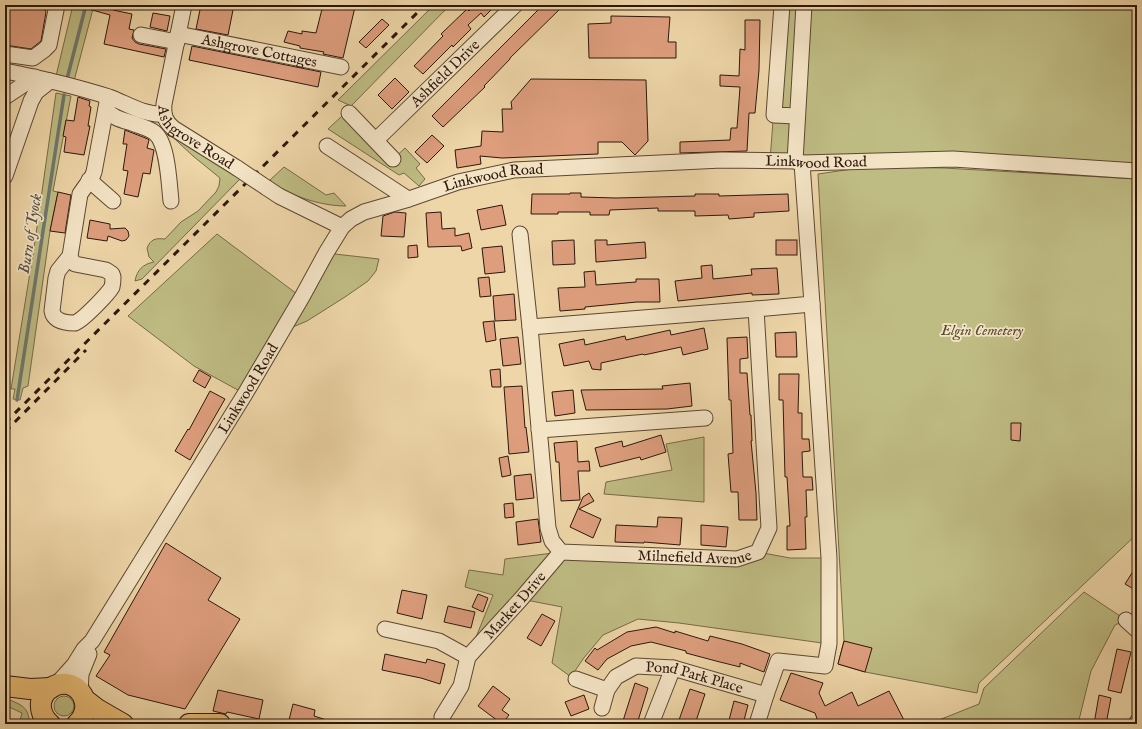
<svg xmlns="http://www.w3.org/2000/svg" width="1142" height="729" font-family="'IM FELL English',serif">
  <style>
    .green { fill: #bfbc83; stroke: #766a47 }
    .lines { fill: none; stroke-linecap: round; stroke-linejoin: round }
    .stream { stroke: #6f776e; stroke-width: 3.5 }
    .building { fill: #de9e7e; stroke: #2c170b }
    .minor-casing { stroke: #5c4732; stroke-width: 17 }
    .major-casing { stroke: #2c170b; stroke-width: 22 }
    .minor { stroke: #f4e4c6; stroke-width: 15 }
    .major { stroke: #e7bb74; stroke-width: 20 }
    .rail { stroke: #2c170b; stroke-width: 3; stroke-dasharray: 7 7; stroke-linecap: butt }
    .minor-bridge-casing { stroke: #5c4732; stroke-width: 17; stroke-linecap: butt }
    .minor-bridge { stroke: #f4e4c6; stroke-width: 15 }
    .labels { text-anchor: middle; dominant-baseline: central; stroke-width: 3.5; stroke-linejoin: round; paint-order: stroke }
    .street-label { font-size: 15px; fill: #2c170b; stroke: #f4e4c6 }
    .park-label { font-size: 15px; font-style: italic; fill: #58492f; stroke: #f4e4c6 }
    .water-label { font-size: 16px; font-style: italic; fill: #534f45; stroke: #f4e4c6 }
  </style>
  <rect width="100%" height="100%" fill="#eed6a8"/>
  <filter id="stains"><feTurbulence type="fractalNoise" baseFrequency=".005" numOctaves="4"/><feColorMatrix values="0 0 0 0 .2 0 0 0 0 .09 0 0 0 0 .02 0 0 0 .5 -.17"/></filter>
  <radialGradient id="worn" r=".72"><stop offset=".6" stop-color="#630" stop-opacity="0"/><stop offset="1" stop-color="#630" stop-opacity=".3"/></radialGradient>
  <g class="green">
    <path d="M73 5H94L74 81 56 76Z"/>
    <path d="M434 5H450L351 106 338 100Z"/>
    <path d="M782 5H1137V171L770 160Z"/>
    <path d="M56 93 71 96 53 191 58 192 50 231 28 386 23 388 20 400 13 399 15 389H11L34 248Z"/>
    <path d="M342 116 389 163 405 148 420 164 416 168 425 179 419 186 404 173 399 175 328 129Z"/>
    <path d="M164 129 240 179 142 279 135 281C137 270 143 264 154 262L149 257 147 248C151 239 155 238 165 239L181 222 198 211 216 192 219 186 220 178 193 156Z"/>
    <path d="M284 167 326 195 334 193 346 206C320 206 291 196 269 181Z"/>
    <path d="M866 167 944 168 1137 179V534L979 683 977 693 865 672 838 664 844 641 818 174Z"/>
    <path d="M217 234 301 297 326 253 379 259 376 271 368 281 345 297 307 321 281 332 245 394 194 366 128 316Z"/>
    <path d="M704 437V502L604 494 606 482 672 470 666 444Z"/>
    <path d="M561 552H758L790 558H829V644L679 623 638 619 603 635 583 659 571 677 552 663 562 607 521 599 468 657 493 595 465 587 469 570 503 575 505 559Z"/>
    <path d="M1084 592 1126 620 1115 625 1091 671 1078 724H933L934 722 979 704 984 688Z"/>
    <circle cx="64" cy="706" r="10"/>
    <path d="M5 698C19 704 30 706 29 724H19L22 713 5 705Z"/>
  </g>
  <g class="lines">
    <g class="stream">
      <path d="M67 79 86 5"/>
      <path d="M17 400 64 95"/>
    </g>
  </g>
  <g class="building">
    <path d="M5 5H42L45 10 46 12 41 41 31 49 5 45Z"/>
    <path d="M85 5H114L113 10 132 14 129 29 134 30 132 38 135 42 139 44 166 49 164 57 104 44 110 15 85 8Z"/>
    <path d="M201 5H234L228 35 196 29Z"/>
    <path d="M323 5H346L355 7 343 58 323 54 324 52 300 48V46L284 42 288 31 302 34V31L316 33Z"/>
    <path d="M472 5H496L484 17 481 13 468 25 471 29 453 47 452 45 423 74 414 66 443 36 441 34 467 9 469 11 474 6Z"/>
    <path d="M543 5H564L510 58V59L484 86 485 87 443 127 432 116Z"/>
    <path d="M153 13 170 16 167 31 150 27Z"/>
    <path d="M611 16 670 17 668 42H676V58H589L588 24 611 23Z"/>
    <path d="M382 19 389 25 366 48 359 42Z"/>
    <path d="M745 20H760L759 70 755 113H749L747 151 680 153V142L730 140 731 128H737L740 87 720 86V75L739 76 740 49 745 50Z"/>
    <path d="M192 46 321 72 318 87 189 60Z"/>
    <path d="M395 78 409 92 392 109 378 95Z"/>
    <path d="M531 79 646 80 648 141 635 155 622 142H598V154L502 158 480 156 481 164 457 168 455 150 481 146 482 131 503 132 502 109H512L511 102Z"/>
    <path d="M78 97 90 101 89 106 91 107 88 126H90L84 155 64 152 66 137 63 136 66 120 74 121Z"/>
    <path d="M125 130 148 139 149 140 147 148 154 150 150 174 143 173 138 197 124 194 128 171 123 170 127 144H123Z"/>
    <path d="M432 135 444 146 427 163 415 152Z"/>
    <path d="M58 192 71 195 65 233 50 231Z"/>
    <path d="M570 193H581V197L616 198 695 196V194H719V196L788 194 789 211 754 213V217L729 219 728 215 695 216V211H658V208L610 210 609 215H590V212H558V214H531L532 194H570Z"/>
    <path d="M502 205 506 225 481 230 477 210Z"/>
    <path d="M395 212 406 213 404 237 381 236 383 216Z"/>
    <path d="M441 212 442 229 455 228V236L469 233 472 248 462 251 461 246 428 247 426 213Z"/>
    <path d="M90 220 110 224V229L125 228 128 231 129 236 126 240 122 241 108 236 107 241 87 238Z"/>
    <path d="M574 240 575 264 553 265 552 241Z"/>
    <path d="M595 240H607V245L645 242 646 258 596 262Z"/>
    <rect x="776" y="240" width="21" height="15"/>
    <path d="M417 245 418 257 408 258V246Z"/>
    <path d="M502 246 505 272 485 274 482 248Z"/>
    <path d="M712 265 713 279 752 275 751 269 777 268 779 294 752 295V293L678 301 675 281 702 278 701 266Z"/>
    <path d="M595 271 596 285 636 282V279H659L660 302H637L585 307V309L560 311 558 288 585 287 584 272Z"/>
    <path d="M489 277 491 296 480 297 478 278Z"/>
    <path d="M514 294 516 320 495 321 493 296Z"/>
    <path d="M494 321 496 340 486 342 483 322Z"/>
    <path d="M704 328 708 349 683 355 681 347 644 355 643 354 601 363V370L592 369 589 361 564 366 559 344 584 339 585 345 625 336 626 340 670 330 671 335Z"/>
    <path d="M796 332 797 357H776L775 333Z"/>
    <path d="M518 337 521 364 503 366 500 339Z"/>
    <path d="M747 337 748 358 740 359V373H747L750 415H751L752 441H751L756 493 757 520H739L738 492H731L728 454 733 453 731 400H729L727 338Z"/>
    <path d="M500 369 501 387H492L490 370Z"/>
    <path d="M199 370 211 377 205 388 193 381Z"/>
    <path d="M779 374H799L798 413H802V439H809L810 451 802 452 803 477H812L813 490H806L807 517H805L806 549 787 550V526H790L787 477H785L783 400H779Z"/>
    <path d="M690 383 692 406 667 409 586 410 581 390 663 389 662 386Z"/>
    <path d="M522 386 525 428 526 427 529 452 509 454 504 387Z"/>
    <path d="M573 390 575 413 555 416 552 392Z"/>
    <path d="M210 391 225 399 190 460 175 451 188 429 189 430Z"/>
    <path d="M1011 423H1021L1020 441 1011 440Z"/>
    <path d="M661 435 666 452 641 460 640 457 600 467 595 448 622 441 623 447Z"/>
    <path d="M577 441 578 462 589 461 590 471H578L580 500 561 501 559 462H556L554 443Z"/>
    <path d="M508 456 511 475 502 477 499 458Z"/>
    <path d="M531 474 534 498 516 500 514 476Z"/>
    <path d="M589 493 594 501 579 509 601 519 593 538 570 527 583 497Z"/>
    <path d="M513 503 514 517 505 518 504 504Z"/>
    <path d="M658 517 682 518 680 545 644 542V543L615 542 616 525 657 527Z"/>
    <path d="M538 519 541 542 518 545 516 522Z"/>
    <path d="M701 525 728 527 726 547 701 545Z"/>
    <path d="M166 543 221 578 208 600 240 619 185 709 128 695 96 676 110 655 104 652Z"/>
    <path d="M1137 565V591L1125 584Z"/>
    <path d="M402 590 427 595 422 619 397 613Z"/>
    <path d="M478 594 488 598 483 612 472 607Z"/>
    <path d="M448 606 475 612 471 628 444 622Z"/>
    <path d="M542 614 555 621 541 646 527 638Z"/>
    <path d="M656 627 675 633V631L708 641 710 636 742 644 770 654 764 672 740 663V667L716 661 686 653V651L651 642 631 646 607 659 598 670 585 661 595 648 597 650 627 632Z"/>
    <path d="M844 641 872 648 865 672 838 664Z"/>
    <path d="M1117 649 1131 652 1121 693 1108 690Z"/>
    <path d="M385 654 426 663 427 659 445 664 440 684 421 678 382 670Z"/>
    <path d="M791 673 823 683 819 693 825 706 852 692 858 706 889 691 906 724H819L815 713 780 700Z"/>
    <path d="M635 683 648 688 637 724H622Z"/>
    <path d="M493 686 510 699 502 710 509 715 502 724 478 706Z"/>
    <path d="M690 689 705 694 695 724H690L679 720Z"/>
    <path d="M218 690 263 700 259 719 227 712 226 714 213 711Z"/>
    <path d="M584 695 589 709 571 716 565 702Z"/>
    <path d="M1099 695 1111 698 1106 724H1094Z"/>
    <path d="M734 701 748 705 743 724H728Z"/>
    <path d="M293 704 315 710 314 716 333 722V724H288Z"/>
  </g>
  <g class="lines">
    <g class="minor-casing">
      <g id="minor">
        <path id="s1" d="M184 5 164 104C163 115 165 121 173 128L237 168"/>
        <path d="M782 5 774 115 797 116"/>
        <path id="s2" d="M178 34 341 67"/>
        <path d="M141 35 177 42"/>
        <path d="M5 54 33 58 44 50 49 45 57 5"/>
        <path d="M5 71C40 78 75 86 109 97 126 103 145 116 164 114"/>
        <path d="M5 97 35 77"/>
        <path d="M106 109C112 118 122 120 132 123 139 126 149 128 155 133 168 144 169 184 171 201"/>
        <path d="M349 113 393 159"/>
        <path id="s3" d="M376 140 515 5"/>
        <path d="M327 146 408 199"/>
        <path d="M795 161 804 5"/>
        <path d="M5 176 31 101 36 92 50 81"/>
        <path d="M89 180 113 201"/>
        <path d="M267 188 279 196 342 227"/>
        <path id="s4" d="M520 234 530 327 548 528 552 541 561 552 737 559 758 552 769 528 756 309 812 304 802 163"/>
        <path d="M70 256 58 271 56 278 52 311C54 322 66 323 75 323 83 320 108 294 112 287 113 283 113 281 113 277L112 274 106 270 75 264 72 261 70 256 80 194 92 177 94 172 108 97"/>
        <path d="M530 327 756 309"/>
        <path d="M539 430 705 418"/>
        <path d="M1126 620 1137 630"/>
        <path d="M385 629 439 641 468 657"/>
        <path d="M576 679 607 690"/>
        <path id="s5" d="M56 685 74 665 84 649 92 641 245 394 302 297 326 253 342 227 351 219 364 212 409 199 458 182 514 170 722 160 795 161 802 163 953 159 1137 171"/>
        <path d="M80 692 81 674 89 654"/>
        <path id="s6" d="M602 708 607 690 616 677 636 666 673 668 766 695"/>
        <path id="s7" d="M442 717 461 686 468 657 521 599 561 552"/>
        <path d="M651 724 673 668"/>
        <path d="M757 724 766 695 778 661 825 666 829 644V558L812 304"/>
        <path d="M1136 724 1137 722"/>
      </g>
    </g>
    <g class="major-casing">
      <g id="major">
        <path d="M5 686 30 689 51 688"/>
        <path d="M84 699 97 709 123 724"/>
        <path d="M50 724C43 718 40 711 41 702 42 697 45 692 49 689 73 671 99 703 77 724"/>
        <path d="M189 724H220"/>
      </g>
    </g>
    <use href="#minor" class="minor"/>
    <use href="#major" class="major"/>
    <g class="rail">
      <path d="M5 423 425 5"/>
      <path d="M5 432 86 350"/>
    </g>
    <g class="minor-bridge-casing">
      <path id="minor-bridge" d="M237 168 267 188"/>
    </g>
    <use href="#minor-bridge" class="minor-bridge"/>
  </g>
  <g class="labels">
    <g class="street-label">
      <text stroke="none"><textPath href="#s2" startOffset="83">Ashgrove Cottages</textPath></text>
      <text stroke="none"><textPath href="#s3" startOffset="96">Ashfield Drive</textPath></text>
      <text stroke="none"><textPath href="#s1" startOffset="150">Ashgrove Road</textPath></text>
      <text stroke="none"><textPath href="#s5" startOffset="1026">Linkwood Road</textPath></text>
      <text stroke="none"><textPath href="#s5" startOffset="702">Linkwood Road</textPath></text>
      <text stroke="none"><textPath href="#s5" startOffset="354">Linkwood Road</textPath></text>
      <text stroke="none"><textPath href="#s4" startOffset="457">Milnefield Avenue</textPath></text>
      <text stroke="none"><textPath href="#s7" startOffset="136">Market Drive</textPath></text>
      <text stroke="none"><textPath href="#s6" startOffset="117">Pond Park Place</textPath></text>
    </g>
    <g class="park-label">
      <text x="982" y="330">Elgin Cemetery</text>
    </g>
    <g class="water-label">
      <text transform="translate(31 234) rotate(-81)">Burn of Tyock</text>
    </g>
  </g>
  <rect width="1142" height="729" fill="none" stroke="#eed6a8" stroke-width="20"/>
  <rect x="6" y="6" width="1130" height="717" fill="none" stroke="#2c170b" stroke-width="2"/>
  <rect x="10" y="10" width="1122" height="709" fill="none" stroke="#2c170b"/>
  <rect width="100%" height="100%" filter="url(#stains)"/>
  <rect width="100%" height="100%" fill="url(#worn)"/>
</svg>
